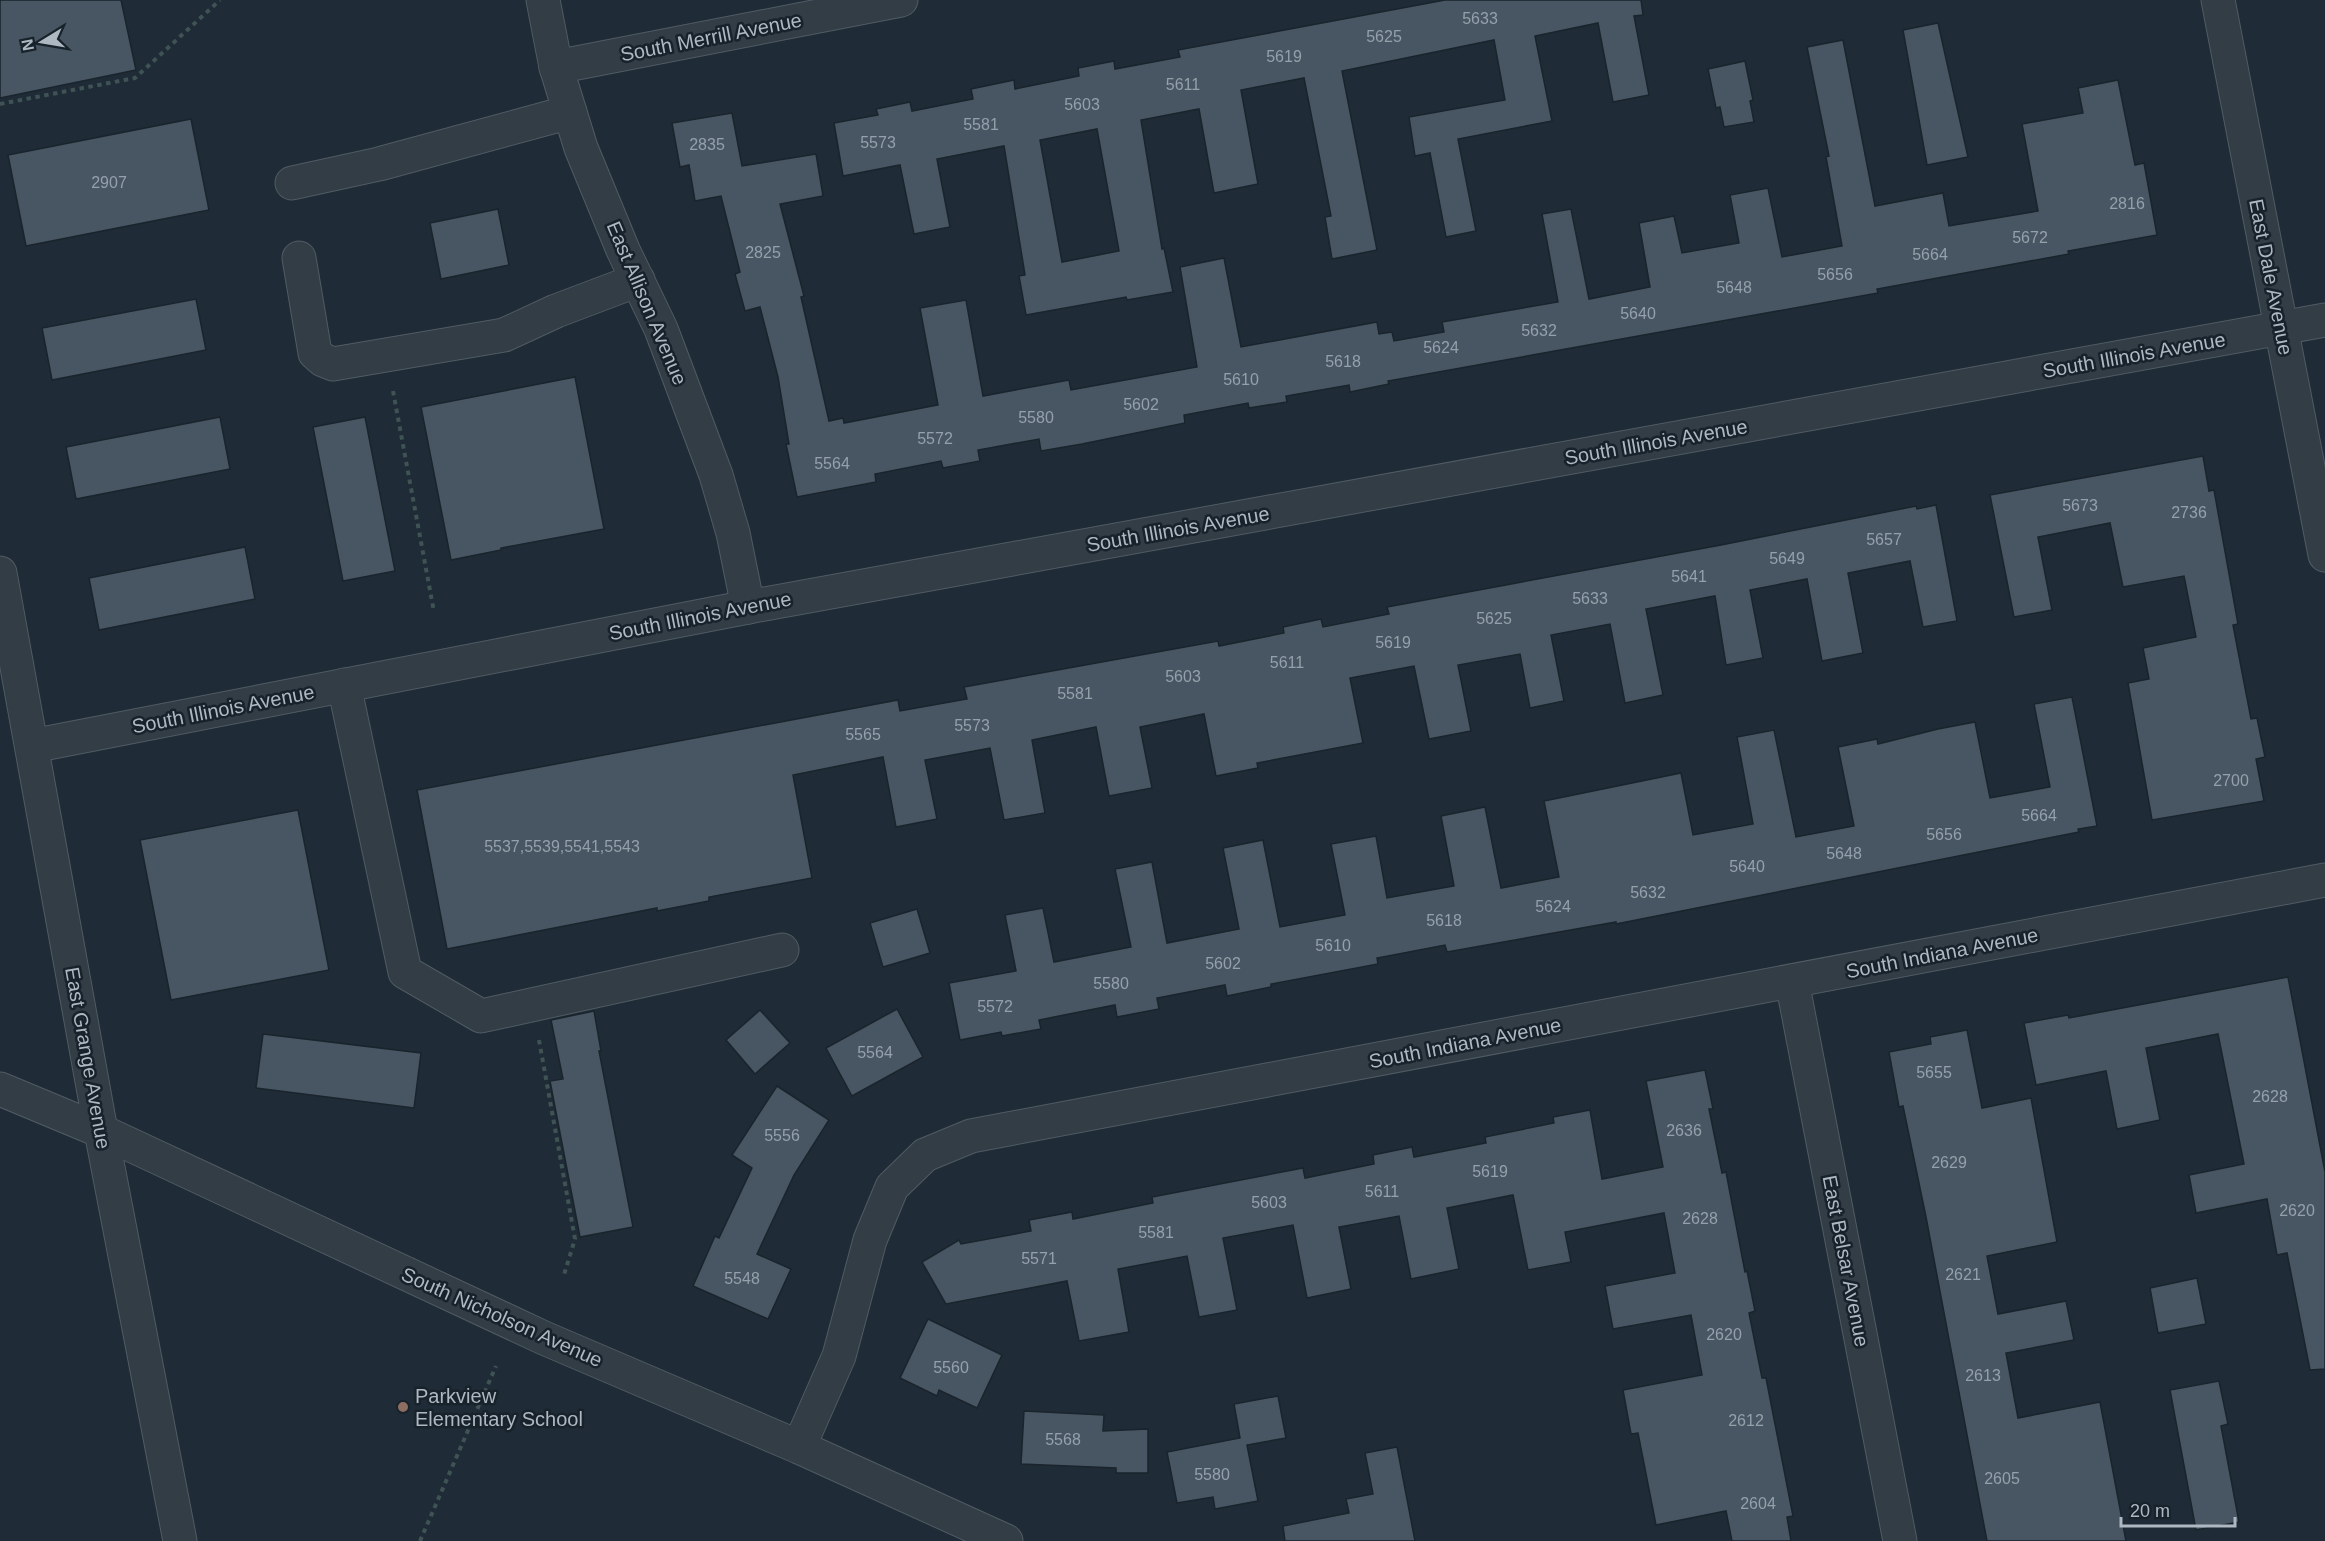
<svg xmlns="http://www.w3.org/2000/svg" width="2325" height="1541" font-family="Arial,sans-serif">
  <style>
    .building { fill: #475662; stroke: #1a242d; stroke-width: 1.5; fill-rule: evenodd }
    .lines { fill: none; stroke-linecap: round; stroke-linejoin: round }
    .minor-casing { stroke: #505b64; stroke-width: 35 }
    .path { stroke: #3f5354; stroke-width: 4; stroke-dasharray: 4.5 4.5; stroke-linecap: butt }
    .minor { stroke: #333d46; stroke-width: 33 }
    .education-dot { fill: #8d6e63; stroke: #18222b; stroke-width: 2 }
    .labels { text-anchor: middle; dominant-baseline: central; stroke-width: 5; stroke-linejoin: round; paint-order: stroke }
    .number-label { font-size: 16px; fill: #94a0ab }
    .street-label { font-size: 20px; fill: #adb8c3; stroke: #18222b }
    .poi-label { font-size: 20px; fill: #adb8c3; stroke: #18222b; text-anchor: start }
  </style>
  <rect width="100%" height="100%" fill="#1f2b36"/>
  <g class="building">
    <path d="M0 0H121L136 70 0 98Z"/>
    <path d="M1445 0H1641L1643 15 1634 16 1649 95 1613 102 1598 23 1535 36 1552 121 1458 139 1476 231 1446 237 1430 153 1415 156 1409 117 1505 100 1494 40 1342 71 1377 250 1332 259 1325 217 1331 216 1304 78 1241 90 1258 184 1214 193 1199 109 1141 120 1162 249 1164 248 1173 292 1127 300 1126 297 1026 315 1019 276 1025 275 1004 146 937 159 950 227 914 234 900 165 843 176 834 123 878 115 876 109 910 102 912 111 973 99 971 89 1014 80 1015 89 1079 76 1078 68 1114 61 1115 69 1180 57 1178 50ZM1097 129 1119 251 1062 262 1040 140Z"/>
    <path d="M1938 23 1968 157 1927 165 1903 30Z"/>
    <path d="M1843 40 1875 206 1943 193 1949 226 2038 211 2022 124 2083 113 2078 88 2118 80 2135 165 2144 163 2157 235 2068 251 2069 254 1877 289 1878 293 1388 381 1389 384 1350 392 1349 385 1286 396 1287 402 1249 408 1248 403 1184 415 1185 423 1082 444 1041 451 1039 439 978 450 980 461 943 468 941 461 875 474 876 482 797 497 786 444H789L778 377 760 307 745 311 735 274 740 272 721 196 695 201 689 165 680 167 672 123 732 113 742 166 816 154 823 196 780 204 804 296 801 297 829 421 843 418 844 423 938 405 920 308 966 300 983 396 1069 380 1071 390 1197 367 1180 267 1224 258 1241 347 1377 322 1379 334 1392 332 1394 341 1444 332 1442 322 1558 302 1542 214 1571 209 1589 299 1650 287 1639 223 1674 216 1682 253 1739 243 1730 195 1768 188 1782 257 1842 246 1826 157 1829 156 1807 47Z"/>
    <path d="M1745 61 1753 100 1750 101 1754 122 1724 127 1720 107 1716 108 1708 69Z"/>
    <path d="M191 119 209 210 26 246 8 155Z"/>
    <path d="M498 209 509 265 441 279 430 223Z"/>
    <path d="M196 299 206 350 52 380 42 328Z"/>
    <path d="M575 377 604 529 501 548V550L451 560 421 407Z"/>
    <path d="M220 417 230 469 76 499 66 447Z"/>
    <path d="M365 417 395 571 343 581 313 427Z"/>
    <path d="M2203 456 2209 491 2214 490 2238 624 2233 625 2251 719 2257 718 2265 757 2256 759 2264 801 2152 820 2128 683 2149 679 2143 648 2196 637 2184 576 2123 587 2110 523 2038 537 2052 610 2014 617 1990 495Z"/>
    <path d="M1936 505 1957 621 1923 627 1910 561 1848 573 1863 653 1822 661 1807 579 1750 590 1763 658 1726 665 1715 596 1646 609 1663 695 1625 703 1610 624 1551 635 1564 701 1530 708 1520 654 1458 665 1471 731 1429 739 1414 666 1350 678 1363 743 1257 763 1258 768 1216 776 1204 714 1140 727 1152 788 1109 796 1096 727 1032 740 1045 813 1004 820 990 748 925 760 937 819 896 827 883 757 793 775 812 878 709 897V901L657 911V908L447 949 417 790 898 700 900 711 967 699 964 687 1218 641 1219 646 1284 633 1283 627 1321 619 1323 627 1389 614 1387 607 1721 545 1916 506 1917 509Z"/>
    <path d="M245 547 255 599 99 630 89 578Z"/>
    <path d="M2072 697 2097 826 2078 829 2079 832 1616 924V922L1447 952 1445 945 1377 958 1378 964 1271 984V987L1227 996 1225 985 1157 998 1159 1009 1117 1017 1115 1005 1039 1020 1041 1029 1002 1036 1001 1032 960 1040 949 983 1016 971 1005 915 1043 908 1054 962 1131 947 1115 869 1152 862 1167 943 1239 929 1223 848 1263 840 1280 927 1345 915 1331 844 1376 836 1387 898 1454 886 1441 816 1485 807 1501 888 1559 877 1544 801 1681 773 1693 835 1753 824 1737 737 1774 730 1796 837 1854 826 1838 747 1877 739 1878 744 1938 729 1975 722 1990 798 2050 787 2034 704Z"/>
    <path d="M298 810 329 970 171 1000 140 840Z"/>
    <path d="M917 909 930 953 883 967 870 923Z"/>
    <path d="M2288 977 2325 1172V1369L2310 1370 2287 1253 2277 1255 2267 1199 2196 1213 2189 1175 2244 1164 2218 1034 2146 1048 2160 1120 2117 1129 2106 1071 2036 1085 2024 1023 2068 1015 2069 1018Z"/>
    <path d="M897 1009 923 1057 852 1096 826 1048Z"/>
    <path d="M760 1010 790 1043 755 1074 726 1040Z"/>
    <path d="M594 1011 601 1051H599L633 1227 580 1237 550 1081 563 1079 551 1020Z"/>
    <path d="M1967 1030 1982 1108 2031 1098 2057 1242 1987 1256 1998 1314 2066 1301 2074 1340 2006 1353 2018 1418 2100 1402 2126 1541H1987L1926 1217 1903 1106 1899 1107 1889 1052 1931 1044 1930 1037Z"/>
    <path d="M263 1034 421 1053 414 1108 256 1088Z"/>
    <path d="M1705 1070 1713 1109H1709L1722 1173 1726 1172 1745 1272 1747 1271 1755 1311 1749 1313 1762 1378H1766L1793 1516 1787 1517 1791 1541H1732L1726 1511 1656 1525 1638 1433 1631 1434 1623 1390 1702 1375 1691 1315 1613 1329 1605 1286 1675 1273 1664 1213 1565 1232 1571 1262 1528 1270 1513 1195 1447 1208 1459 1269 1411 1279 1399 1216 1339 1227 1351 1289 1307 1298 1293 1225 1223 1238 1237 1310 1199 1317 1187 1256 1118 1269 1129 1332 1079 1341 1067 1281 946 1304 922 1262 959 1240 961 1244 1031 1231 1029 1220 1072 1212 1073 1219 1153 1203 1152 1197 1303 1168 1305 1178 1374 1164 1373 1155 1412 1147 1414 1157 1486 1143 1485 1137 1554 1123 1553 1117 1590 1110 1602 1179 1663 1167 1646 1081Z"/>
    <path d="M777 1086 829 1120 794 1175 757 1254 791 1269 768 1319 693 1286 715 1236 719 1238 752 1168 732 1155Z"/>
    <path d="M2197 1278 2206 1324 2158 1333 2150 1288Z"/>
    <path d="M928 1319 1002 1355 977 1408 939 1390 937 1396 900 1378Z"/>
    <path d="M2219 1381 2228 1424 2221 1426 2239 1522 2196 1530 2170 1390Z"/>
    <path d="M1278 1396 1286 1438 1247 1445 1258 1501 1215 1509 1213 1497 1177 1503 1167 1452 1240 1438 1234 1404Z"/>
    <path d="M1024 1411 1104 1415 1103 1431 1148 1429V1473H1116V1468L1021 1464Z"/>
    <path d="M1397 1447 1415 1541H1285L1283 1526 1349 1513 1346 1499 1373 1494 1365 1453Z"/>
  </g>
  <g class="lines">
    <g class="minor-casing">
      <g id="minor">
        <path d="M543 0 556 67 581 148 623 250 661 329 716 475 733 533 748 607"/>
        <path d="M2218 0 2325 555"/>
        <path d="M556 67 901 0"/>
        <path d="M292 183 379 164 570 112"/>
        <path d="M299 258 315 353 323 360 333 364 504 335 556 311 638 280"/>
        <path d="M0 573 101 1131 180 1541"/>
        <path d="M344 685 405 972 481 1016 782 950"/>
        <path d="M32 746 748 607 2325 320"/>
        <path d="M1792 981 1900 1541"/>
        <path d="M0 1089 101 1131 544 1338 799 1447 1006 1541"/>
        <path d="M799 1447 839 1356 870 1240 892 1187 925 1155 971 1136 2325 880"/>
      </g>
    </g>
    <g class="path">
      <path d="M0 104 135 78 220 0"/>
      <path d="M393 391 434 612"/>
      <path d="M539 1040 575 1239 563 1278"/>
      <path d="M420 1541 496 1366"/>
    </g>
    <use href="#minor" class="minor"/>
  </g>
  <circle class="education-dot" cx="403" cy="1407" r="6"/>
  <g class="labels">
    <g class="number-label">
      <text x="1480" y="18">5633</text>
      <text x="1384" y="36">5625</text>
      <text x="1284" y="56">5619</text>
      <text x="1183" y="84">5611</text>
      <text x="1082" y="104">5603</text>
      <text x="981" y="124">5581</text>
      <text x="878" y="142">5573</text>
      <text x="707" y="144">2835</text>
      <text x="109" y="182">2907</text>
      <text x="2127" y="203">2816</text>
      <text x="2030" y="237">5672</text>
      <text x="763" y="252">2825</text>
      <text x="1930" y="254">5664</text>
      <text x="1835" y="274">5656</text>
      <text x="1734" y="287">5648</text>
      <text x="1638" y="313">5640</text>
      <text x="1539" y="330">5632</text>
      <text x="1441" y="347">5624</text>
      <text x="1343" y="361">5618</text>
      <text x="1241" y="379">5610</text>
      <text x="1141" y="404">5602</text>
      <text x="1036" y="417">5580</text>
      <text x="935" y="438">5572</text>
      <text x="832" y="463">5564</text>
      <text x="2080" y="505">5673</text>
      <text x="2189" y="512">2736</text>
      <text x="1884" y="539">5657</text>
      <text x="1787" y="558">5649</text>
      <text x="1689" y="576">5641</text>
      <text x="1590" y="598">5633</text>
      <text x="1494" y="618">5625</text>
      <text x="1393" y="642">5619</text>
      <text x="1287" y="662">5611</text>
      <text x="1183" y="676">5603</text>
      <text x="1075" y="693">5581</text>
      <text x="972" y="725">5573</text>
      <text x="863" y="734">5565</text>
      <text x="2231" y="780">2700</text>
      <text x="2039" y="815">5664</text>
      <text x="1944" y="834">5656</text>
      <text x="562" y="846">5537,5539,5541,5543</text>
      <text x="1844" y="853">5648</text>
      <text x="1747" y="866">5640</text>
      <text x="1648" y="892">5632</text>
      <text x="1553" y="906">5624</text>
      <text x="1444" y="920">5618</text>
      <text x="1333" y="945">5610</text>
      <text x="1223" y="963">5602</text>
      <text x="1111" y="983">5580</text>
      <text x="995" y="1006">5572</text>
      <text x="875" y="1052">5564</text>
      <text x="1934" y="1072">5655</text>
      <text x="2270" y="1096">2628</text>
      <text x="1684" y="1130">2636</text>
      <text x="782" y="1135">5556</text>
      <text x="1949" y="1162">2629</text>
      <text x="1490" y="1171">5619</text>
      <text x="1382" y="1191">5611</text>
      <text x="1269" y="1202">5603</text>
      <text x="2297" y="1210">2620</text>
      <text x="1700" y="1218">2628</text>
      <text x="1156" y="1232">5581</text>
      <text x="1039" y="1258">5571</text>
      <text x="1963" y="1274">2621</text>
      <text x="742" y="1278">5548</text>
      <text x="1724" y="1334">2620</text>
      <text x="951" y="1367">5560</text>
      <text x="1983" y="1375">2613</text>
      <text x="1746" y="1420">2612</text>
      <text x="1063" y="1439">5568</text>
      <text x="1212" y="1474">5580</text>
      <text x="2002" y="1478">2605</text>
      <text x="1758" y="1503">2604</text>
    </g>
    <g class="street-label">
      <text transform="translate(711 37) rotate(-11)">South Merrill Avenue</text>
      <text transform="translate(2271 277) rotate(79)">East Dale Avenue</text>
      <text transform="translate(647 303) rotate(67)">East Allison Avenue</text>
      <text transform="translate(2134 355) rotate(-10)">South Illinois Avenue</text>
      <text transform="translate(1656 442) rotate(-10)">South Illinois Avenue</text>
      <text transform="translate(1178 529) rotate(-10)">South Illinois Avenue</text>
      <text transform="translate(700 616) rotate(-11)">South Illinois Avenue</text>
      <text transform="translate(223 709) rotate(-11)">South Illinois Avenue</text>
      <text transform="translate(1942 953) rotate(-11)">South Indiana Avenue</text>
      <text transform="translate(1465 1043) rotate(-11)">South Indiana Avenue</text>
      <text transform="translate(88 1058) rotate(80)">East Grange Avenue</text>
      <text transform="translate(1846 1261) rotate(79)">East Belsar Avenue</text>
      <text transform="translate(502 1317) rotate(24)">South Nicholson Avenue</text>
    </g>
    <g class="poi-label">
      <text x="415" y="1396">Parkview<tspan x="415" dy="23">Elementary School</tspan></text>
    </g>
  </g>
  <g transform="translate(42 42) rotate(259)" stroke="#18222b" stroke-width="4.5" paint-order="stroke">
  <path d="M0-4.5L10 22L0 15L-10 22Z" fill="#adb8c3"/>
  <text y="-9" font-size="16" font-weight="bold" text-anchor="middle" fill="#adb8c3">N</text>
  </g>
  <path d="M2121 1517v9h114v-9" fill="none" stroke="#adb8c3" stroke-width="3"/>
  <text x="2130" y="1517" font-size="18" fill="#adb8c3" stroke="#18222b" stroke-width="4.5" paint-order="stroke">20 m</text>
</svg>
